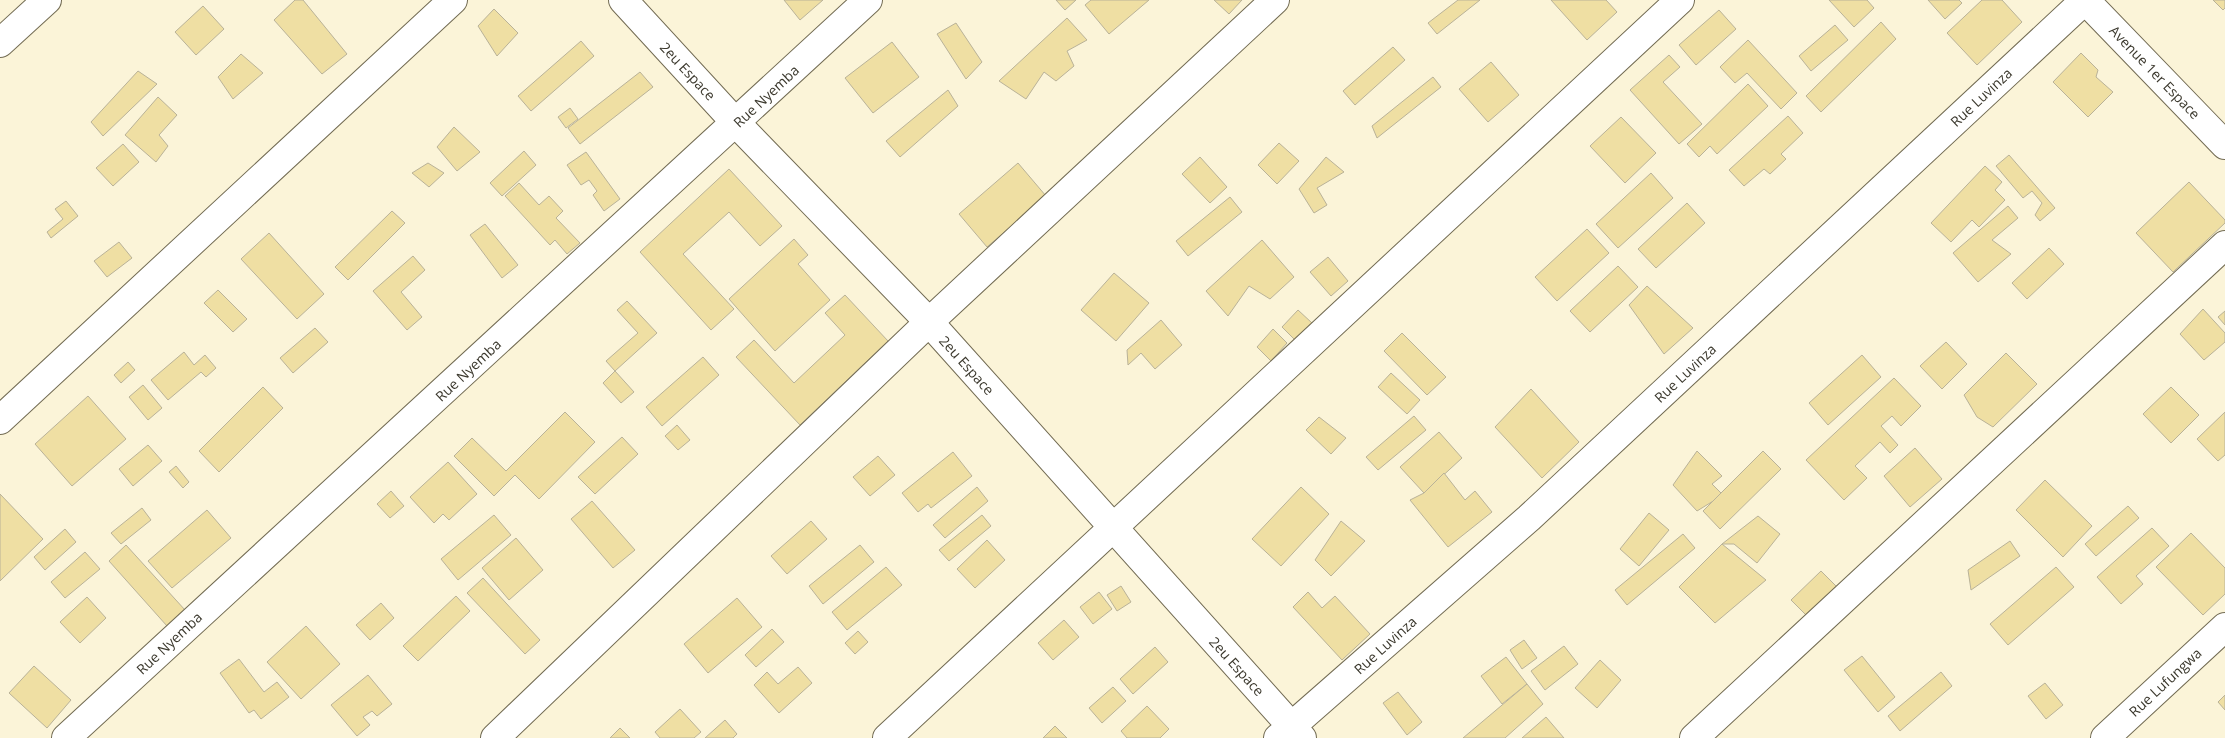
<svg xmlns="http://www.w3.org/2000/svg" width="2225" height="738" font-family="'Open Sans',sans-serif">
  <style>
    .building { fill: #efdfa3; stroke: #b9b298 }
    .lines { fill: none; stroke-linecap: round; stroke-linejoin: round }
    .minor-casing { stroke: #726b53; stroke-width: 30 }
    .minor { stroke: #fff; stroke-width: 28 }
    .labels { text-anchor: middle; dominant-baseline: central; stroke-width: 4.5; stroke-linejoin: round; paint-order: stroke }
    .street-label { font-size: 14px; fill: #3b382d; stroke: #fff }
  </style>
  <rect width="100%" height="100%" fill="#fbf4d8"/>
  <g class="building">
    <path d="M295 0H303L347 54 322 74 274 20Z"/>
    <path d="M784 0H823L800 20Z"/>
    <path d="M1056 0H1076L1065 10Z"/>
    <path d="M1091 0H1149L1109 34 1085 5Z"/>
    <path d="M1214 0H1242L1229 14Z"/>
    <path d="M1458 0H1480L1437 34 1428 23Z"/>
    <path d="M1551 0H1606L1617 12 1587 40Z"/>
    <path d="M1829 0H1867L1874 8 1854 27Z"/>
    <path d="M1928 0H1959L1962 3 1945 19Z"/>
    <path d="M1982 0H2002L2022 22 1977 65 1947 33Z"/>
    <path d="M2213 0H2225V8L2223 10Z"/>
    <path d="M203 6 224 29 196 55 175 32Z"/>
    <path d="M494 9 518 33 497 56 478 26Z"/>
    <path d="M1719 10 1736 29 1696 65 1679 45Z"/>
    <path d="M1067 18 1087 40 1067 51 1074 66 1056 81 1044 72 1026 99 999 81Z"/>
    <path d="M1881 22 1896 39 1821 112 1806 96Z"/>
    <path d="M956 23 982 62 966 79 937 34Z"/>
    <path d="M1835 25 1848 40 1811 71 1799 56Z"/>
    <path d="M1748 40 1797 93 1781 109 1747 73 1735 83 1720 67Z"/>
    <path d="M581 41 594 56 531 111 518 96Z"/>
    <path d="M892 42 919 77 873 113 845 78Z"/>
    <path d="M1393 47 1405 60 1355 105 1343 91Z"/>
    <path d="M2081 53 2098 70 2096 77 2113 92 2088 117 2053 82Z"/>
    <path d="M241 54 263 73 233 99 218 77Z"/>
    <path d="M1669 55 1680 67 1663 82 1702 124 1679 144 1630 90Z"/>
    <path d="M1491 62 1519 95 1488 122 1459 89Z"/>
    <path d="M138 71 157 84 103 136 91 122Z"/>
    <path d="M640 72 653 87 580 144 568 128Z"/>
    <path d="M1433 77 1441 87 1377 138 1372 126Z"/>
    <path d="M1748 84 1768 106 1717 154 1710 146 1699 157 1687 144Z"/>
    <path d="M948 90 958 106 900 157 886 141Z"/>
    <path d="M158 97 177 115 159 135 168 146 156 162 125 135Z"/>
    <path d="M570 108 578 119 566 128 558 117Z"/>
    <path d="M1788 116 1803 133 1781 154 1786 159 1770 174 1764 169 1744 186 1729 170Z"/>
    <path d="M1621 117 1656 153 1625 183 1590 146Z"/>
    <path d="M454 127 480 152 457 171 437 147Z"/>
    <path d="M1279 143 1299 161 1277 184 1258 165Z"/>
    <path d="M123 144 139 162 113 186 96 168Z"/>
    <path d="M524 151 536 165 502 196 490 183Z"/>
    <path d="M586 152 620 199 604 211 593 195 597 191 589 180 581 185 567 165Z"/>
    <path d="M2009 155 2055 208 2040 221 2035 215 2042 203 2032 191 2023 198 1996 166Z"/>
    <path d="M1200 157 1227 187 1210 203 1182 174Z"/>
    <path d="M1326 157 1344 172 1317 188 1327 205 1314 213 1299 189Z"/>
    <path d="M428 163 444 173 429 187 412 173Z"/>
    <path d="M1018 163 1046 196 987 247 959 214Z"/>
    <path d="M1985 166 2002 182 1995 190 2005 200 1979 227 1972 220 1951 242 1931 223Z"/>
    <path d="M729 169 782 226 760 246 729 212 683 254 734 309 711 330 640 252Z"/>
    <path d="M1651 173 1673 198 1618 248 1596 224Z"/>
    <path d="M2189 182 2225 220V223L2173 272 2136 233Z"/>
    <path d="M519 183 539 205 549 196 563 211 556 218 580 243 567 254 555 240 550 245 505 196Z"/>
    <path d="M1230 197 1242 212 1188 256 1176 241Z"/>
    <path d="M66 201 78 216 51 238 47 232 63 219 55 209Z"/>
    <path d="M1687 203 1705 223 1656 268 1638 249Z"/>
    <path d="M2008 206 2018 218 1992 240 2011 254 1978 282 1953 253Z"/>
    <path d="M392 211 405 223 348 280 335 267Z"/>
    <path d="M485 224 518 265 502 278 470 235Z"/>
    <path d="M1587 229 1609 253 1557 301 1535 277Z"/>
    <path d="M269 233 324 294 297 319 241 259Z"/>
    <path d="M794 239 808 255 798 264 830 300 775 351 729 299Z"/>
    <path d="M1262 240 1294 277 1270 299 1249 286 1228 316 1206 291Z"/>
    <path d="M119 242 132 258 107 277 94 261Z"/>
    <path d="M2049 248 2064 264 2027 299 2012 283Z"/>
    <path d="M413 256 425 270 401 292 422 317 407 330 373 291Z"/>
    <path d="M1328 257 1348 281 1331 296 1310 272Z"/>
    <path d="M1618 266 1638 287 1590 332 1570 311Z"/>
    <path d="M1114 273 1149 303 1116 341 1081 310Z"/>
    <path d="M1647 286 1693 328 1664 354 1629 305Z"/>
    <path d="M218 290 247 319 233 332 204 303Z"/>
    <path d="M845 295 888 341 800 425 736 357 754 340 794 383 845 335 825 313Z"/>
    <path d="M627 301 657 333 615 371 606 361 638 333 617 310Z"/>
    <path d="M2203 309 2225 333V342L2204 360 2180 334Z"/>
    <path d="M1298 310 1312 323 1296 341 1282 327Z"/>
    <path d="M2225 311V325L2218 317Z"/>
    <path d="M1161 320 1182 345 1155 369 1141 353 1128 365 1127 350Z"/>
    <path d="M315 328 328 342 293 373 280 358Z"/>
    <path d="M1273 329 1287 343 1271 361 1257 347Z"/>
    <path d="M1402 333 1446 377 1427 395 1384 351Z"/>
    <path d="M1946 342 1967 364 1942 389 1920 366Z"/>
    <path d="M184 352 194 365 205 355 216 368 206 377 201 372 168 400 151 380Z"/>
    <path d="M2006 353 2037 384 1993 427 1977 417 1964 395Z"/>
    <path d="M1862 355 1881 377 1828 425 1809 403Z"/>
    <path d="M703 357 719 375 662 426 646 407Z"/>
    <path d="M128 362 135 370 121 383 114 375Z"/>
    <path d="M615 371 634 392 621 403 603 383Z"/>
    <path d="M1391 373 1420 400 1407 414 1378 387Z"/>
    <path d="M1894 378 1921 406 1901 426 1892 416 1881 426 1898 445 1890 453 1880 442 1855 466 1867 478 1844 500 1806 460Z"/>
    <path d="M143 385 162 408 148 420 129 397Z"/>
    <path d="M263 387 283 408 219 472 199 451Z"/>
    <path d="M2171 387 2199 415 2171 443 2143 414Z"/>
    <path d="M1531 389 1579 442 1542 478 1495 427Z"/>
    <path d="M88 396 126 439 72 486 35 444Z"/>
    <path d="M565 412 595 442 539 499 515 475 494 496 454 456 472 438 506 471Z"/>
    <path d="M2225 412V455L2218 461 2197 439Z"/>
    <path d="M1414 416 1426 430 1378 470 1366 457Z"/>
    <path d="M1319 417 1346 438 1331 454 1306 430Z"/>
    <path d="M677 425 690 440 678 450 665 436Z"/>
    <path d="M1439 432 1462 458 1424 493 1400 467Z"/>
    <path d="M622 437 638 454 595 494 578 477Z"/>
    <path d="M148 445 162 461 133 486 119 469Z"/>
    <path d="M1915 448 1942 479 1910 507 1884 476Z"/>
    <path d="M1697 451 1722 476 1712 484 1723 495 1697 511 1673 485Z"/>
    <path d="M1763 451 1781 469 1720 529 1703 511Z"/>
    <path d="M953 452 972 476 931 508 928 504 918 512 902 493Z"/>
    <path d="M878 456 895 475 870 496 853 477Z"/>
    <path d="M448 462 477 494 449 520 443 514 434 523 410 497Z"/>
    <path d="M176 466 189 482 183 488 169 472Z"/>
    <path d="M1444 473 1465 500 1475 491 1492 512 1448 547 1410 500 1424 493Z"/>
    <path d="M2045 480 2092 526 2063 557 2016 510Z"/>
    <path d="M977 487 988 501 945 538 933 525Z"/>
    <path d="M1301 487 1329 514 1281 566 1252 539Z"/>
    <path d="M391 491 404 506 390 518 377 504Z"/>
    <path d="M0 494 43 539 0 581Z"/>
    <path d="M592 501 635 550 613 568 571 519Z"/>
    <path d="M2128 506 2139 518 2096 556 2085 544Z"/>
    <path d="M142 508 151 520 121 544 111 533Z"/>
    <path d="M207 510 231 538 172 588 148 561Z"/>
    <path d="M1649 513 1669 530 1639 566 1620 549Z"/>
    <path d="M494 515 511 535 458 580 441 559Z"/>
    <path d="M982 515 991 526 949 561 939 550Z"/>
    <path d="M1758 516 1780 534 1757 563 1734 544H1722Z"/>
    <path d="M811 521 827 539 787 574 771 556Z"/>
    <path d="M1341 521 1365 541 1331 576 1315 560Z"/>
    <path d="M2152 528 2169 546 2136 576 2143 584 2121 604 2097 577Z"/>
    <path d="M65 529 76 542 45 570 34 557Z"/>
    <path d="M2191 533 2225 568V594L2203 615 2156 567Z"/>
    <path d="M1683 534 1695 548 1627 605 1615 590Z"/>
    <path d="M516 538 543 570 509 600 482 568Z"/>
    <path d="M987 540 1005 560 975 588 957 569Z"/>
    <path d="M2010 541 2020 556 1971 590 1968 570Z"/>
    <path d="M1722 544 1766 580 1715 623 1679 587Z"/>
    <path d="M126 545 185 610 167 626 109 561Z"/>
    <path d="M860 545 874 562 823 604 809 586Z"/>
    <path d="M85 552 100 569 65 598 51 582Z"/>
    <path d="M886 567 902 585 847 630 832 612Z"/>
    <path d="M2056 567 2074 587 2008 645 1990 624Z"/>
    <path d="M1821 571 1837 587 1807 616 1791 600Z"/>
    <path d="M483 578 540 640 525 654 467 593Z"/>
    <path d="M1121 586 1131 602 1117 611 1107 595Z"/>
    <path d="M1099 592 1112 609 1093 624 1080 607Z"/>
    <path d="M1308 592 1322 608 1335 596 1370 634 1342 660 1293 607Z"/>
    <path d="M456 596 470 611 418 661 403 646Z"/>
    <path d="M87 597 106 618 80 643 60 622Z"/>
    <path d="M737 598 762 627 708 673 684 644Z"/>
    <path d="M381 603 394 618 370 640 356 625Z"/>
    <path d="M1064 620 1079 637 1053 660 1038 643Z"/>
    <path d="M306 626 340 664 301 699 267 662Z"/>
    <path d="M772 629 784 642 756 667 745 655Z"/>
    <path d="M858 631 868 642 855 654 845 643Z"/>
    <path d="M1524 640 1537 658 1522 669 1510 650Z"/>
    <path d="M1564 646 1578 664 1545 690 1531 671Z"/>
    <path d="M1155 647 1168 662 1133 694 1120 679Z"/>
    <path d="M1862 656 1895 697 1878 712 1844 670Z"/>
    <path d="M1506 657 1527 684 1502 704 1481 676Z"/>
    <path d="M239 659 264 692 277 682 289 697 261 719 254 710 249 713 220 673Z"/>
    <path d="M1600 660 1621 680 1597 708 1575 688Z"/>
    <path d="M34 666 71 700 47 728 9 693Z"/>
    <path d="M798 667 812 683 779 713 754 685 767 672 778 684Z"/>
    <path d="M1941 672 1952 686 1900 731 1888 716Z"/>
    <path d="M368 675 392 704 377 716 372 711 363 717 370 725 357 736 331 705Z"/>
    <path d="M2045 683 2063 705 2046 719 2028 696Z"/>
    <path d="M1527 684 1543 704 1505 738H1463Z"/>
    <path d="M1113 687 1126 701 1102 723 1089 708Z"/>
    <path d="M1398 692 1422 722 1407 735 1383 703Z"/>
    <path d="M2225 695V710L2218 702Z"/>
    <path d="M1147 706 1169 729 1160 738H1127L1121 731Z"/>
    <path d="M680 709 701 732 694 738H660L655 732Z"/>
    <path d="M1546 717 1564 738H1522Z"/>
    <path d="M725 720 737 734 733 738H705Z"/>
    <path d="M1055 726 1067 738H1043Z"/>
    <path d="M620 728 630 738H610Z"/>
  </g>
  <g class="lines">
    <g class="minor-casing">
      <g id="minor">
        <path d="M623 0 736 123 929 322 1302 738"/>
        <path d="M2085 0 2225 145"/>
        <path d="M0 43 47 0"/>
        <path d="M0 420 453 0"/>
        <path d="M66 738 868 0"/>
        <path d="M495 738 929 322 1275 0"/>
        <path d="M887 738 1680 0"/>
        <path d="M1278 738 1529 518 2085 0"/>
        <path d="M1694 738 2225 245"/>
        <path d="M2105 738 2225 627"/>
      </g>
    </g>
    <use href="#minor" class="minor"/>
  </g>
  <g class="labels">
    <g class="street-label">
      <text transform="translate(688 71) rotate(47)">2eu Espace</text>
      <text transform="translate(2155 72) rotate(46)">Avenue 1er Espace</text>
      <text transform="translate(766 96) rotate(-43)">Rue Nyemba</text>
      <text transform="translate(1981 97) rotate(-43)">Rue Luvinza</text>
      <text transform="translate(967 365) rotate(48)">2eu Espace</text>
      <text transform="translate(468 370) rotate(-43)">Rue Nyemba</text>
      <text transform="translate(1685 373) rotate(-43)">Rue Luvinza</text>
      <text transform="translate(169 643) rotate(-43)">Rue Nyemba</text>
      <text transform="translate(1385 645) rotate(-42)">Rue Luvinza</text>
      <text transform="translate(1237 666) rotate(48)">2eu Espace</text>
      <text transform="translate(2165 682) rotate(-43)">Rue Lufungwa</text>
    </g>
  </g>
</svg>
